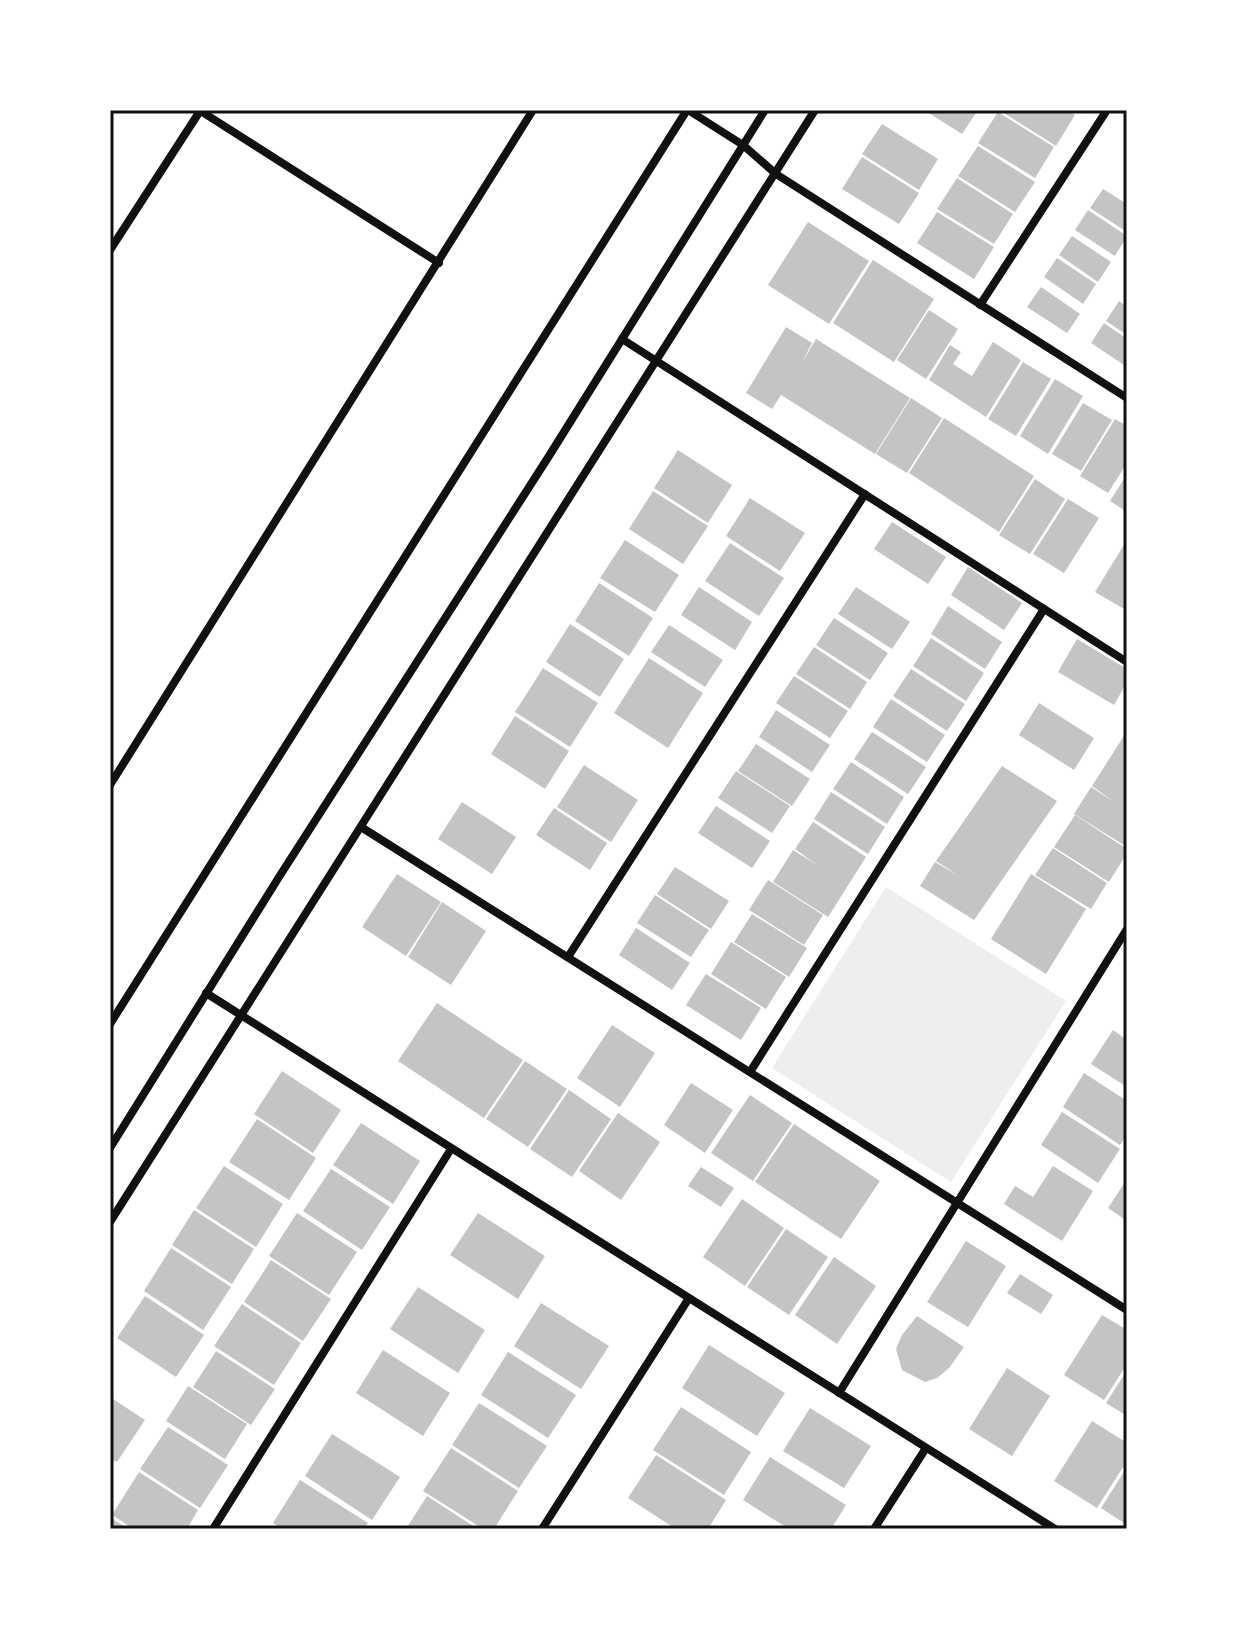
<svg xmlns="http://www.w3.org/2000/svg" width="1237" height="1639" font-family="'Sofia Sans Condensed',sans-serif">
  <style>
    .green { fill: #eee }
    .building { fill: #c4c4c4 }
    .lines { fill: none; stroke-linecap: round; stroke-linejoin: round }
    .minor { stroke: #111; stroke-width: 8 }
    .neatline { fill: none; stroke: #111; stroke-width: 3 }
  </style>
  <rect width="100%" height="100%" fill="#fff"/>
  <path class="green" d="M886 887 1066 1001 951 1182 772 1068Z"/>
  <g class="building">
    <path d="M924 110H978L962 134Z"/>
    <path d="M999 110H1067L1075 115 1056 146Z"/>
    <path d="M998 112 1054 147 1035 178 978 143Z"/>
    <path d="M882 124 938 159 919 190 862 154Z"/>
    <path d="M978 146 1035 182 1015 212 958 176Z"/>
    <path d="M862 157 919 193 899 224 842 189Z"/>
    <path d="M957 178 1013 214 994 244 937 209Z"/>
    <path d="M1103 189 1127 204V232L1090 208Z"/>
    <path d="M1088 210 1127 236 1115 256 1075 230Z"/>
    <path d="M937 212 994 247 974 279 917 243Z"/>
    <path d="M808 222 869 261 829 324 768 285Z"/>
    <path d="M1072 236 1111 262 1098 282 1059 255Z"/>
    <path d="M1057 258 1096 284 1083 304 1044 277Z"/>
    <path d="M873 260 934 299 894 362 833 323Z"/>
    <path d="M1041 287 1080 314 1067 333 1027 307Z"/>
    <path d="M1119 301 1127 307V335L1106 321Z"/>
    <path d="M929 310 958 329 926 379 897 360Z"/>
    <path d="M1104 323 1127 339V367L1091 343Z"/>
    <path d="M786 327 812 343 801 364 816 339 910 398 875 454 781 395 772 409 746 393Z"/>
    <path d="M993 342 1021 360 986 417 929 380 950 345 961 352 953 364 972 376Z"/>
    <path d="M1023 362 1051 379 1016 436 988 419Z"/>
    <path d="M1055 379 1083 396 1048 454 1020 436Z"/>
    <path d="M911 398 942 418 907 473 876 454Z"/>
    <path d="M1083 403 1112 420 1081 471 1052 454Z"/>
    <path d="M944 418 1034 476 999 532 909 473Z"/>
    <path d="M1115 419 1127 426V463L1108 493 1080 476Z"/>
    <path d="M678 450 732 485 708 523 654 488Z"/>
    <path d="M1127 474V512L1110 501Z"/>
    <path d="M1035 479 1065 499 1030 554 999 535Z"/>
    <path d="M653 491 708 526 683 564 629 529Z"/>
    <path d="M750 498 805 533 780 571 726 536Z"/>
    <path d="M1068 499 1099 518 1064 573 1033 554Z"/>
    <path d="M892 522 946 557 928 584 874 549Z"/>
    <path d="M625 540 679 575 655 612 600 578Z"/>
    <path d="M1127 540V603L1124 609 1095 592Z"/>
    <path d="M730 543 784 578 759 616 705 581Z"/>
    <path d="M968 567 1022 603 1004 630 951 595Z"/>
    <path d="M599 583 653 618 629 656 575 621Z"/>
    <path d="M699 587 752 622 735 650 681 615Z"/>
    <path d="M856 587 910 622 892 649 838 614Z"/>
    <path d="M948 606 1002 642 985 669 931 634Z"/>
    <path d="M834 618 888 653 870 680 816 645Z"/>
    <path d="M570 624 624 659 600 697 546 662Z"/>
    <path d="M669 625 723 660 705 687 651 652Z"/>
    <path d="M931 638 984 673 966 701 913 666Z"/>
    <path d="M1077 639 1127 669V682L1114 705 1058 672Z"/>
    <path d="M814 647 867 682 850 709 796 674Z"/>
    <path d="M649 658 703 693 668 748 614 713Z"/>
    <path d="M543 668 598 703 570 747 515 712Z"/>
    <path d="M911 669 965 704 947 731 893 696Z"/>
    <path d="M794 676 848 711 830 738 776 703Z"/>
    <path d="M891 699 945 735 927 762 873 727Z"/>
    <path d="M1039 703 1094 738 1074 770 1019 735Z"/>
    <path d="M776 710 830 745 812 772 759 737Z"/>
    <path d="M515 716 569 751 545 789 491 754Z"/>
    <path d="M1127 731V847L1074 814 1091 787 1114 802 1092 786Z"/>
    <path d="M872 732 926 767 908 794 854 759Z"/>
    <path d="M756 744 810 779 792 806 738 771Z"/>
    <path d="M851 762 904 797 887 824 833 789Z"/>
    <path d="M584 765 638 800 611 842 557 807Z"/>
    <path d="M1002 766 1057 801 974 920 920 886 935 862 959 876 936 861Z"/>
    <path d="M736 771 790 806 772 833 718 798Z"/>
    <path d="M831 792 885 827 868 854 814 819Z"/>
    <path d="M462 802 516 837 492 874 438 839Z"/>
    <path d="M716 806 770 841 752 868 698 833Z"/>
    <path d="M554 808 607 843 590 870 536 835Z"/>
    <path d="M1075 815 1127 849V853L1109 882 1054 847Z"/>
    <path d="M813 822 866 857 828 917 773 882 793 850 817 865 795 849Z"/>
    <path d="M1053 848 1107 883 1091 909 1035 875Z"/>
    <path d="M675 867 729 901 711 929 657 894Z"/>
    <path d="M397 874 441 902 406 956 362 927Z"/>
    <path d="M1031 874 1086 909 1046 974 991 939Z"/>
    <path d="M768 880 823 915 804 945 749 910Z"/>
    <path d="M655 895 709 930 691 957 637 923Z"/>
    <path d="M442 902 486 931 451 985 408 957Z"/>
    <path d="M752 914 807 948 789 977 734 942Z"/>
    <path d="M636 928 690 963 672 990 619 955Z"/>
    <path d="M731 942 786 977 766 1009 711 974Z"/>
    <path d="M706 974 761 1008 741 1040 686 1005Z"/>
    <path d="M437 1003 523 1060 484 1118 398 1061Z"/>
    <path d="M612 1025 655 1053 620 1107 577 1078Z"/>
    <path d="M1113 1030 1127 1040V1087L1091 1064Z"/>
    <path d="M525 1061 567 1089 528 1147 486 1119Z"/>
    <path d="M282 1071 341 1110 313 1153 254 1114Z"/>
    <path d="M1084 1073 1127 1101V1134L1120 1145 1063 1107Z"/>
    <path d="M691 1083 733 1110 705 1153 664 1125Z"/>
    <path d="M569 1090 611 1119 572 1177 530 1149Z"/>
    <path d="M750 1095 792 1123 753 1181 711 1153Z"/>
    <path d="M1062 1112 1120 1149 1098 1183 1041 1145Z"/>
    <path d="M618 1113 660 1142 621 1200 579 1171Z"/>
    <path d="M257 1119 316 1158 289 1200 229 1162Z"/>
    <path d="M361 1123 420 1161 393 1204 333 1165Z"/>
    <path d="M794 1124 880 1181 841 1239 755 1182Z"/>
    <path d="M224 1166 283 1204 256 1247 196 1208Z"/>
    <path d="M1053 1166 1093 1191 1062 1241 1004 1204 1015 1186 1033 1197Z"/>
    <path d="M701 1167 734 1188 721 1207 688 1186Z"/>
    <path d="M331 1169 390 1207 362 1250 303 1211Z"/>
    <path d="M1127 1179V1221L1108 1208Z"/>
    <path d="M742 1199 784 1228 745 1286 703 1257Z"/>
    <path d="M194 1210 254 1249 232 1284 172 1245Z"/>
    <path d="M297 1213 357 1252 329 1295 269 1256Z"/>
    <path d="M478 1213 545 1256 518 1299 450 1255Z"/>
    <path d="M786 1229 828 1257 789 1315 747 1287Z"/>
    <path d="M966 1241 1006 1266 968 1327 927 1302Z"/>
    <path d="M171 1248 231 1287 203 1330 144 1291Z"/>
    <path d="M834 1257 876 1286 837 1344 795 1315Z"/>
    <path d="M271 1260 331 1299 303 1341 244 1302Z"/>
    <path d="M1020 1274 1053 1295 1041 1314 1007 1293Z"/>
    <path d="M418 1287 485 1330 458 1373 390 1329Z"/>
    <path d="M145 1296 204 1335 176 1377 117 1338Z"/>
    <path d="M541 1303 609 1346 581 1389 514 1346Z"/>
    <path d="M242 1304 301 1343 274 1385 214 1346Z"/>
    <path d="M1102 1315 1127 1330V1364L1104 1400 1064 1375Z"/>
    <path d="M917 1316 964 1347 949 1368 937 1378 925 1382 902 1370 896 1349 902 1335Z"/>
    <path d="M709 1345 785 1393 757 1436 682 1388Z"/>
    <path d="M383 1350 450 1393 423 1436 356 1393Z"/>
    <path d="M216 1351 275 1389 251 1425 193 1387Z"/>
    <path d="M508 1352 576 1395 548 1438 481 1395Z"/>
    <path d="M1007 1368 1050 1396 1012 1456 969 1429Z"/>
    <path d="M1127 1370V1416L1106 1403Z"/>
    <path d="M188 1386 247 1424 225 1459 166 1421Z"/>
    <path d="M110 1397 145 1420 117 1462 110 1458Z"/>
    <path d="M479 1403 547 1446 519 1488 452 1445Z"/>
    <path d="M681 1407 751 1452 724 1495 653 1450Z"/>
    <path d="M810 1408 871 1446 844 1488 783 1451Z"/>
    <path d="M1092 1421 1127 1443V1461L1097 1508 1054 1481Z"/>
    <path d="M168 1427 228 1465 200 1508 140 1469Z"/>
    <path d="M332 1434 400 1477 372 1520 305 1476Z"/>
    <path d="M451 1448 518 1491 494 1529H483L423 1491Z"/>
    <path d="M656 1455 726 1500 708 1529H676L628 1498Z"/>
    <path d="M770 1457 846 1505 831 1529H789L743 1500Z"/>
    <path d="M1127 1467V1525L1101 1508Z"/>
    <path d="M139 1472 198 1510 187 1529H134L112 1515Z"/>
    <path d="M300 1480 368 1523 364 1529H282L273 1523Z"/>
    <path d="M427 1496 478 1529H406Z"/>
    <path d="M110 1517 128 1529H110Z"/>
  </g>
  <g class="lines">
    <g class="minor">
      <path d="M199 110 439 263"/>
      <path d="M688 110 743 145 776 174 1127 398"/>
      <path d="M110 250 200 111"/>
      <path d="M980 305 1107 110"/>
      <path d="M622 339 1127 662"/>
      <path d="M110 785 533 110"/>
      <path d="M361 827 1127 1310"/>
      <path d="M568 957 865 494"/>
      <path d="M206 993 1055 1529"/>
      <path d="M110 1024 687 110"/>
      <path d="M750 1072 1044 609"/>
      <path d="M110 1148 279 877 549 456 765 110"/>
      <path d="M110 1222 815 110"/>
      <path d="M839 1393 1127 929"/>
      <path d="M213 1529 451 1149"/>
      <path d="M542 1529 689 1298"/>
      <path d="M874 1529 926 1448"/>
    </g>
  </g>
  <rect width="1237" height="1639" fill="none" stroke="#ffffff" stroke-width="224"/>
  <rect x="112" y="112" width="1013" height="1415" class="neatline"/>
</svg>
